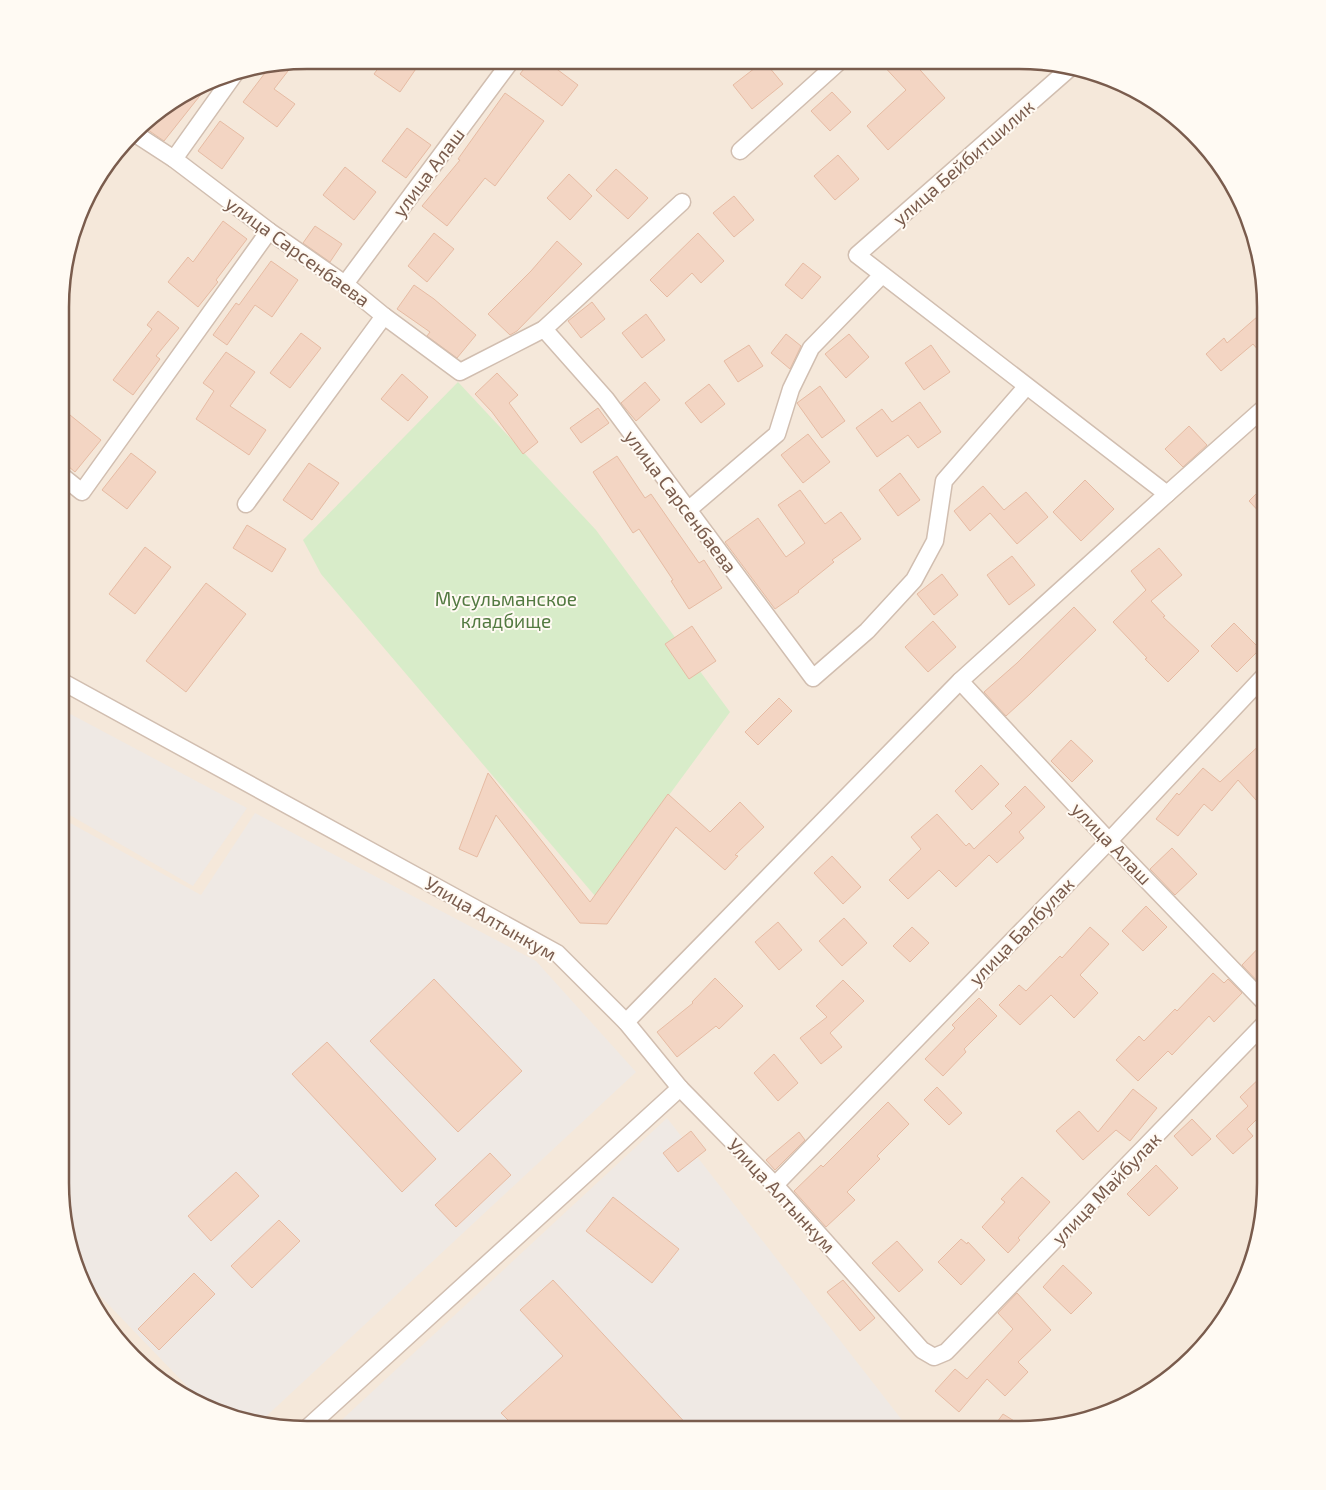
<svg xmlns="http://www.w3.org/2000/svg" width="1326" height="1490" font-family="'Exo 2',sans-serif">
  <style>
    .residential { fill: #f5e8da }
    .industrial { fill: #efe9e4 }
    .green { fill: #d8ecc9 }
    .building { fill: #f3d5c3; stroke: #e6bba3 }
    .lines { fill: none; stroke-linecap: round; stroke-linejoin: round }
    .street-casing { stroke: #d1beb0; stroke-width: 19 }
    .street { stroke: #fff; stroke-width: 16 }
    .labels { text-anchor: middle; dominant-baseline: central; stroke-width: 4; stroke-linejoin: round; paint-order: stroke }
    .street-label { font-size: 19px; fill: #7a5c4d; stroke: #fffaf3 }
    .park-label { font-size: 19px; fill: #537a41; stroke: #fffaf3 }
    .rim { fill: none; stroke: #7a5c4d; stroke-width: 2.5 }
  </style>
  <rect width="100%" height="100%" fill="#fdf6ec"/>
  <path class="residential" d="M306 60 1051 62 1143 93 1194 132 1225 170 1253 227 1265 291V1199L1258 1248 1233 1307 1194 1358 1156 1389 1099 1417 1035 1429H291L227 1417 183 1397 132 1358 101 1320 73 1263 61 1199 62 274 93 183 144 121 227 73Z"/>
  <g class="industrial">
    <path d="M61 709 247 808 193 886 61 810Z"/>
    <path d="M255 813 536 961 636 1072 259 1423 228 1417 207 1407 79 1274 73 1262 61 1199V818L201 895Z"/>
    <path d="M667 1118 909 1429H332Z"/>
  </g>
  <path class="green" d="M458 382 596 530 730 712 595 896 321 574 303 540Z"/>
  <g class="building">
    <path d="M384 60H422L400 92 374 74Z"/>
    <path d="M530 61H546L578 85 562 106 520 74Z"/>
    <path d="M764 61 783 84 752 109 733 85Z"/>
    <path d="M295 62 274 89 295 104 277 127 243 102 265 73 258 68Z"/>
    <path d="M880 62H913L945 98 888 150 867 126 906 90Z"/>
    <path d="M210 83 164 141 141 125 144 121Z"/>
    <path d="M832 92 851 112 830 131 811 111Z"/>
    <path d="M505 93 544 121 495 186 485 178 447 226 422 206 460 160 458 159Z"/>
    <path d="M220 121 244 138 222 169 198 151Z"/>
    <path d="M407 128 431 145 406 178 382 161Z"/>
    <path d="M838 155 859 179 835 200 814 176Z"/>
    <path d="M345 167 376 192 354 220 323 195Z"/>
    <path d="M616 169 648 198 628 219 596 190Z"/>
    <path d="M569 174 592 196 570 220 547 198Z"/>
    <path d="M734 196 754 220 734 237 713 213Z"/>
    <path d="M223 221 247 239 216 280 218 282 198 307 168 282 188 257 193 262Z"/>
    <path d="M315 226 342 244 330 262 303 243Z"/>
    <path d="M434 233 454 249 427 282 408 266Z"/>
    <path d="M698 233 724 261 701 283 692 273 667 297 650 280Z"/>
    <path d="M557 241 582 264 517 331 510 335 488 314 531 271Z"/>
    <path d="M271 261 298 280 272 317 255 305 227 345 213 335 236 303 239 305Z"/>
    <path d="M803 263 821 277 802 299 785 285Z"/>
    <path d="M414 285 434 299 476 335 457 358 427 336 430 332 397 309Z"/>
    <path d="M592 302 605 319 581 338 568 321Z"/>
    <path d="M1265 310V358L1253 344 1221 371 1206 354 1224 338 1227 343Z"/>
    <path d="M158 311 179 328 156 356 160 359 133 395 113 380 152 329 147 325Z"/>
    <path d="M646 314 665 340 642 358 622 333Z"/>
    <path d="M301 333 321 348 290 388 270 373Z"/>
    <path d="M786 334 801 346 790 369 771 353Z"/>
    <path d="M849 334 869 357 846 378 825 354Z"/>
    <path d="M749 345 763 366 738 382 724 361Z"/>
    <path d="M931 345 950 372 924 390 905 363Z"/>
    <path d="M226 352 255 372 230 406 266 430 249 455 196 419 214 391 203 383Z"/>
    <path d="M497 373 518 395 509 403 538 442 523 454 492 412 475 394Z"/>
    <path d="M402 374 428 397 408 421 381 399Z"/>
    <path d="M645 382 660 400 636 421 621 403Z"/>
    <path d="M709 384 725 404 701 423 685 403Z"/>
    <path d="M820 386 845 421 822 438 797 403Z"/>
    <path d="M920 402 941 432 918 448 908 435 877 457 856 428 882 409 892 422Z"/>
    <path d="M598 408 609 423 581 443 570 428Z"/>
    <path d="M70 415 101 440 75 472 62 461V425Z"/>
    <path d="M1189 426 1207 445 1183 467 1165 449Z"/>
    <path d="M808 434 830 462 803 483 781 455Z"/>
    <path d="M131 453 156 472 127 509 102 490Z"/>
    <path d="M617 456 645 498 651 494 699 563 704 560 722 588 689 609 671 581 673 580 639 529 633 533 593 472Z"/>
    <path d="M309 463 339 483 312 520 283 500Z"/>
    <path d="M900 473 920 500 898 516 879 490Z"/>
    <path d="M1085 480 1114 509 1081 541 1053 512Z"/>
    <path d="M1265 485V518L1249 501Z"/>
    <path d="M983 486 1004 510 1026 492 1048 517 1017 544 990 513 970 531 954 511Z"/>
    <path d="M800 490 825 524 841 512 861 539 832 560 834 562 798 591 799 592 775 609 725 542 758 518 786 557 805 543 778 505Z"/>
    <path d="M247 525 286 549 272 572 233 548Z"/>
    <path d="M145 547 171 567 135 614 109 594Z"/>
    <path d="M1159 548 1182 575 1151 601 1165 616 1163 617 1199 651 1168 682 1145 659 1147 658 1113 622 1146 590 1131 571Z"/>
    <path d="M1012 556 1035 585 1009 605 987 575Z"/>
    <path d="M942 574 958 595 934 615 917 594Z"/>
    <path d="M206 583 246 614 186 692 146 661Z"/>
    <path d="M1074 607 1096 630 1030 694 1006 716 984 692 1017 663Z"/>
    <path d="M933 621 956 647 928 672 905 647Z"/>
    <path d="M1234 623 1260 649 1237 672 1211 646Z"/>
    <path d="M692 626 716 661 689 679 665 644Z"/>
    <path d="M779 698 792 711 758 745 745 732Z"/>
    <path d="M1071 740 1093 761 1072 782 1051 761Z"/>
    <path d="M1265 740V810L1238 780 1212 811 1204 804 1178 836 1156 819 1177 793 1179 795 1203 768 1220 782Z"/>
    <path d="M981 765 999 784 972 810 955 791Z"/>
    <path d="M488 773 590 902 668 794 710 832 740 802 764 827 735 855 738 856 725 870 676 827 607 924 580 923 496 815 477 857 459 849Z"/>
    <path d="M1025 786 1045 807 1019 832 1024 838 997 863 989 855 956 887 939 870 908 899 889 880 921 849 911 837 937 814 966 846 969 843 974 849 1012 813 1005 806Z"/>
    <path d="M1172 848 1197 874 1175 895 1150 869Z"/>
    <path d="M832 856 861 887 843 904 814 873Z"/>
    <path d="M1146 906 1167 927 1143 951 1122 931Z"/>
    <path d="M844 918 867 943 842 966 819 941Z"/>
    <path d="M778 922 802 950 779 970 755 942Z"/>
    <path d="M912 927 929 943 910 962 893 946Z"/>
    <path d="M1090 927 1109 944 1080 975 1098 993 1074 1018 1051 995 1020 1025 999 1005 1019 985 1026 991 1060 956 1062 958Z"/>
    <path d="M1265 941V989L1242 965Z"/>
    <path d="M1213 973 1224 983 1228 979 1242 993 1214 1022 1209 1016 1172 1055 1168 1051 1138 1081 1116 1060 1139 1036 1144 1041 1175 1009 1177 1011Z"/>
    <path d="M715 978 743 1006 719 1029 716 1026 677 1057 657 1032 693 1003 692 1002Z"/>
    <path d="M434 979 522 1071 458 1132 370 1041Z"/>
    <path d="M843 980 864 1001 830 1033 842 1047 821 1064 800 1038 827 1017 816 1006Z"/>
    <path d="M979 998 997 1016 964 1049 966 1052 943 1076 925 1059 955 1028 952 1025Z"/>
    <path d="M327 1042 436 1159 402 1192 292 1074Z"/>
    <path d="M774 1054 798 1083 778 1101 754 1073Z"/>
    <path d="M1265 1073V1111L1247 1129 1253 1136 1233 1154 1216 1136 1248 1106 1240 1097Z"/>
    <path d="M937 1087 962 1113 949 1125 924 1100Z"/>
    <path d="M1133 1089 1157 1108 1130 1141 1116 1130 1083 1160 1056 1131 1079 1111 1098 1132Z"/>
    <path d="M888 1102 909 1124 877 1156 880 1159 847 1192 855 1200 826 1227 794 1191 821 1165 823 1167Z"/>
    <path d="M1192 1119 1211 1139 1192 1156 1174 1136Z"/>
    <path d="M691 1131 706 1150 678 1172 663 1153Z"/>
    <path d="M799 1132 805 1140 775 1170 766 1160Z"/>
    <path d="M490 1153 511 1175 456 1227 435 1205Z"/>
    <path d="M1156 1165 1178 1188 1149 1216 1127 1194Z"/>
    <path d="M236 1172 259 1196 211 1241 188 1216Z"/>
    <path d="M1022 1177 1050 1202 1018 1238 1020 1240 1008 1253 982 1227 1005 1202 1001 1199Z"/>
    <path d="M613 1197 679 1249 652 1283 586 1231Z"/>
    <path d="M279 1220 300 1241 252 1288 231 1266Z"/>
    <path d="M961 1239 967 1244 968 1242 985 1260 961 1285 938 1262Z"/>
    <path d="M897 1241 923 1270 899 1292 872 1263Z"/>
    <path d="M1063 1265 1092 1293 1071 1314 1043 1287Z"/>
    <path d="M194 1273 215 1294 159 1350 138 1329Z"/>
    <path d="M553 1280 691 1429H517L501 1413 563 1356 520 1310Z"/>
    <path d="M843 1280 875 1318 860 1331 827 1292Z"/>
    <path d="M1017 1293 1051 1330 1018 1362 1028 1372 1005 1396 987 1379 959 1412 935 1391 955 1369 967 1379 1013 1329 998 1313Z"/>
    <path d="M1003 1414 1027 1429H992Z"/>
  </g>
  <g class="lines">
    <g class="street-casing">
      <g id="street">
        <path d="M1070 68 857 255 1167 494"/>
        <path d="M134 133 174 159 269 231 345 284 384 316 460 372 544 329 682 202"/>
        <path d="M740 151 840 61"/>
        <path d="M174 159 236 72"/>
        <path d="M345 284 511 61"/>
        <path d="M544 329 606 399 813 678 867 631 914 580 935 541 944 481 1026 387"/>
        <path d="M62 476 82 492 269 231"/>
        <path d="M246 504 384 316"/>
        <path d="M688 510 777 434 791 389 811 348 882 275"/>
        <path d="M61 681 557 953 626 1022 680 1088 775 1185 922 1350 934 1357 946 1352 1265 1023"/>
        <path d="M960 681 1109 841 1265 1003"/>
        <path d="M626 1022 960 681 1167 494 1265 407"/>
        <path d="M775 1185 1109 841 1265 675"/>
        <path d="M306 1429 680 1088"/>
      </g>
    </g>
    <use href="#street" class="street"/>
  </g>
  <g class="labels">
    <g class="street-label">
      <text transform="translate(963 162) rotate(-41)">улица Бейбитшилик</text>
      <text transform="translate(428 172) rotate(-53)">улица Алаш</text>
      <text transform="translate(298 251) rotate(36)">улица Сарсенбаева</text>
      <text transform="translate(681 501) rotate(53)">улица Сарсенбаева</text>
      <text transform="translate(1112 843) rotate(46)">улица Алаш</text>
      <text transform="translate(491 918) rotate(30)">Улица Алтынкум</text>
      <text transform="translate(1021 931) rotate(-46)">улица Балбулак</text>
      <text transform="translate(1106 1188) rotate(-46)">улица Майбулак</text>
      <text transform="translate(782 1195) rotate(47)">Улица Алтынкум</text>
    </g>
    <g class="park-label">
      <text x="506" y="598">Мусульманское<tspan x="506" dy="22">кладбище</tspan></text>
    </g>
  </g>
  <path d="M0 0H1326V1490H0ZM307 69H1019A238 238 0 0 1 1257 307V1183A238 238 0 0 1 1019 1421H307A238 238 0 0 1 69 1183V307A238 238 0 0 1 307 69Z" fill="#fffaf3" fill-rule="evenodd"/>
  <path class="rim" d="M307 69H1019A238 238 0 0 1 1257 307V1183A238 238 0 0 1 1019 1421H307A238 238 0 0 1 69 1183V307A238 238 0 0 1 307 69Z"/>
</svg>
